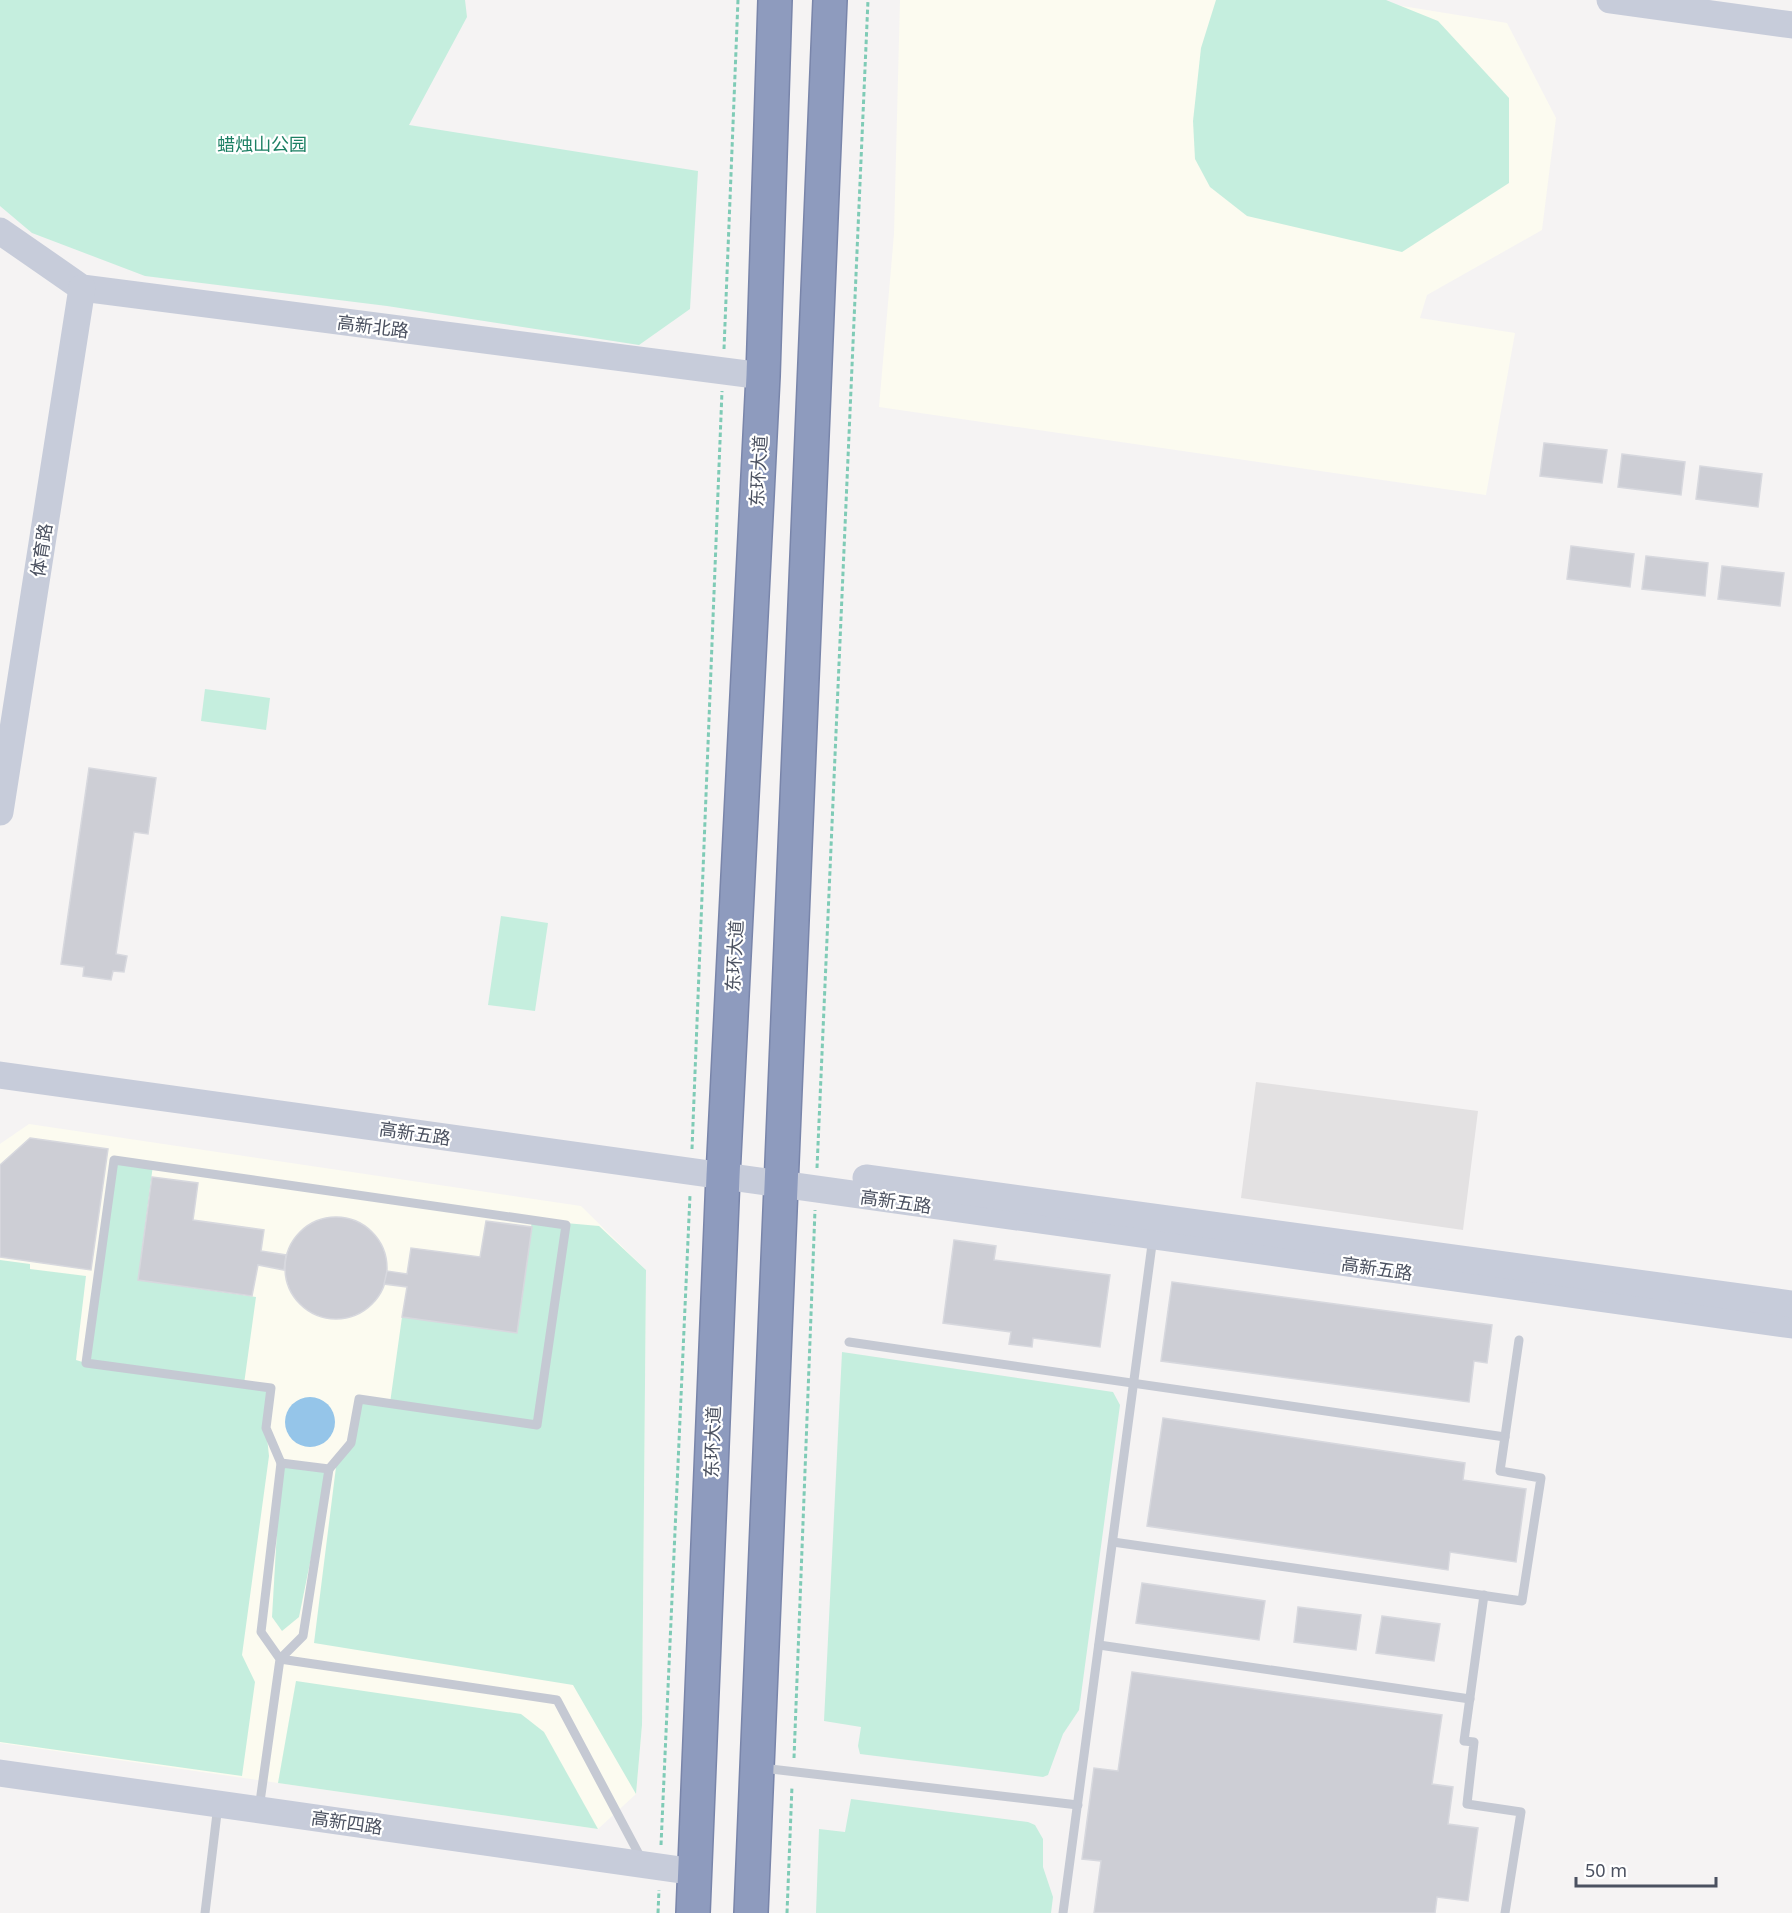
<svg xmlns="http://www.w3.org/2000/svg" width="1792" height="1913" font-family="'Noto Sans','Noto Sans SC',sans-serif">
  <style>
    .commercial { fill: #fcfbf0 }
    .education { fill: #e3e1e2 }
    .green { fill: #c5eede }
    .water { fill: #95c5e9 }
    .building { fill: #cdced5; stroke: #d7d8de; stroke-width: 1.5 }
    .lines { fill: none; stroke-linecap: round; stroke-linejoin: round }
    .highway-casing { stroke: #7985aa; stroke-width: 36 }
    .path { stroke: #7fcbb6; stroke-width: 3; stroke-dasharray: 4.5 3; stroke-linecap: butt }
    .lane { stroke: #c5c9d3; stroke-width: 9 }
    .secondary { stroke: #c7ccda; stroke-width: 27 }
    .highway { stroke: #8e9bbe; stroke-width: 33 }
    .labels { text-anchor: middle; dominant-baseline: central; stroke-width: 4.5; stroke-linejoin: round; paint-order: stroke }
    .park-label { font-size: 18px; fill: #1d8064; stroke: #fff }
    .street-label { font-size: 18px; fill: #4b5160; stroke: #fff }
  </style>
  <rect width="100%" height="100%" fill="#f5f3f3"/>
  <g class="commercial">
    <path d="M900 0H1365L1507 23 1556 118 1542 230 1427 295 1420 318 1515 333 1486 495 879 407 894 234Z"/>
    <path d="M29 1124 581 1206 646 1270 642 1725 636 1794 598 1829 0 1743V1144Z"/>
  </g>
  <path class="education" d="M1256 1082 1478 1111 1463 1230 1241 1198Z"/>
  <g class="green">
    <path d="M0 0H465L467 17 409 125 698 171 690 309 639 345 387 306 145 276 32 233 0 206Z"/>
    <path d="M1216 0H1386L1438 21 1509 98V183L1402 252 1247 216 1210 187 1195 159 1193 121 1201 48Z"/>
    <path d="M205 689 270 698 266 730 201 721Z"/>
    <path d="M501 916 548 923 535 1011 488 1005Z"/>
    <path d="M114 1160 153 1165 138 1280 256 1297 244 1384 271 1388 266 1428 269 1456 242 1655 255 1682 242 1776 0 1742V1260L30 1264V1269L86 1276 76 1360 86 1363Z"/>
    <path d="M532 1220 599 1226 646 1270 642 1725 636 1794 573 1685 314 1643 336 1467 351 1443 359 1399 390 1403 402 1317 517 1333Z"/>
    <path d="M842 1352 1113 1392 1120 1405 1079 1710 1063 1734 1048 1775 1043 1777 860 1754 858 1746 861 1727 824 1721Z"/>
    <path d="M281 1463 329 1469 299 1617 282 1631 272 1617Z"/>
    <path d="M296 1681 521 1714 544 1732 598 1829 278 1783Z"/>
    <path d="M851 1799 1028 1822 1035 1825 1043 1839V1867L1053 1897 1051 1913H816L819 1829 845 1832Z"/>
  </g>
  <circle class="water" cx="310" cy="1422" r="25"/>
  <g class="building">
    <path d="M1544 443 1607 450 1602 483 1540 476Z"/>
    <path d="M1622 454 1685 462 1681 495 1618 487Z"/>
    <path d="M1700 466 1762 474 1758 507 1696 499Z"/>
    <path d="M1571 546 1634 554 1630 587 1567 579Z"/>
    <path d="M1646 556 1708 563 1705 596 1642 589Z"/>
    <path d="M1722 566 1784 573 1780 606 1718 599Z"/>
    <path d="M89 768 156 778 148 834 134 832 116 954 127 956 124 972 113 971 111 980 83 976 84 967 61 964Z"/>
    <path d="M30 1138 108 1149 91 1270 0 1257V1165Z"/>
    <path d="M152 1177 198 1183 193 1220 264 1230 261 1251 286 1255 284 1270 258 1265 252 1296 138 1280Z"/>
    <circle cx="336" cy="1268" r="51"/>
    <path d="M486 1221 532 1227 517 1333 402 1317 407 1287 384 1284 387 1271 407 1274 411 1248 480 1257Z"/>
    <path d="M954 1240 996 1246 994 1260 1110 1275 1100 1347 1033 1338 1032 1347 1009 1344 1011 1332 943 1323Z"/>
    <path d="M1172 1282 1492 1325 1487 1363 1474 1361 1469 1402 1161 1361Z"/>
    <path d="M1163 1418 1465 1463 1463 1480 1526 1489 1516 1562 1450 1552 1448 1570 1147 1526Z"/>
    <path d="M1142 1583 1265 1601 1259 1640 1136 1623Z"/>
    <path d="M1298 1607 1361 1615 1356 1650 1294 1642Z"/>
    <path d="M1382 1616 1440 1624 1434 1661 1376 1653Z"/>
    <path d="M1132 1672 1442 1715 1432 1784 1453 1787 1448 1824 1478 1828 1468 1901 1437 1897 1435 1913H1094L1101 1861 1082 1859 1094 1768 1118 1771Z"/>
  </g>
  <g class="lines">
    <g class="highway-casing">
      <g id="highway">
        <path d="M693 1913 723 1176 763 376 775 0"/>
        <path d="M751 1913 830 0"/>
      </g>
    </g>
    <g class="path">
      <path d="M724 349 738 0"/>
      <path d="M692 1149 722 391"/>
      <path d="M817 1168 868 0"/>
      <path d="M794 1758 815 1210"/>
      <path d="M661 1845 690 1195"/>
      <path d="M658 1913 659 1890"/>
      <path d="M787 1913 792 1786"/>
    </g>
    <g class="lane">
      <path d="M849 1342 1505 1437"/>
      <path d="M281 1463 266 1428 271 1388 86 1363 114 1160 566 1225 537 1425 359 1399 351 1443 329 1469"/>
      <path d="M1113 1542 1522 1601 1541 1478 1500 1471 1519 1340"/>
      <path d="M1484 1595 1464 1741 1474 1742 1467 1804 1521 1812 1505 1913"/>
      <path d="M1099 1645 1470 1699"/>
      <path d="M762 1768 1078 1805"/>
      <path d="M259 1809 280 1659 303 1636 329 1469 281 1463 261 1632 280 1659 557 1700 642 1860"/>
      <path d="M205 1913 218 1805"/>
      <path d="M1063 1913 1153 1237"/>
    </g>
    <g class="secondary">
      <path d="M1610 0 1792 25"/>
      <path d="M0 231 82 288 763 376"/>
      <path d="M0 812 82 288"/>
      <path d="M0 1075 1792 1325"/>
      <path d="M866 1178 1792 1304"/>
      <path d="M0 1773 695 1872"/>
    </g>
    <use href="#highway" class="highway"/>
  </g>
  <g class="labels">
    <g class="park-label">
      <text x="262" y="144">蜡烛山公园</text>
    </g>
    <g class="street-label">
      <text transform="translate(373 326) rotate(7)">高新北路</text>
      <text transform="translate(758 471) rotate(-87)">东环大道</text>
      <text transform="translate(41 550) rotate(-81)">体育路</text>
      <text transform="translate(734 956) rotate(-87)">东环大道</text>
      <text transform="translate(415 1133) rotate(8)">高新五路</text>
      <text transform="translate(896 1201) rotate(8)">高新五路</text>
      <text transform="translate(1377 1268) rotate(8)">高新五路</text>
      <text transform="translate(712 1442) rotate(-88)">东环大道</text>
      <text transform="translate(347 1822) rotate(8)">高新四路</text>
    </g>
  </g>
  <path d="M1576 1877v9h140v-9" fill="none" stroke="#4b5160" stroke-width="3"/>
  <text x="1585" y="1877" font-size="18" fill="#4b5160" stroke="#ffffff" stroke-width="4.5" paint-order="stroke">50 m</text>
</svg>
